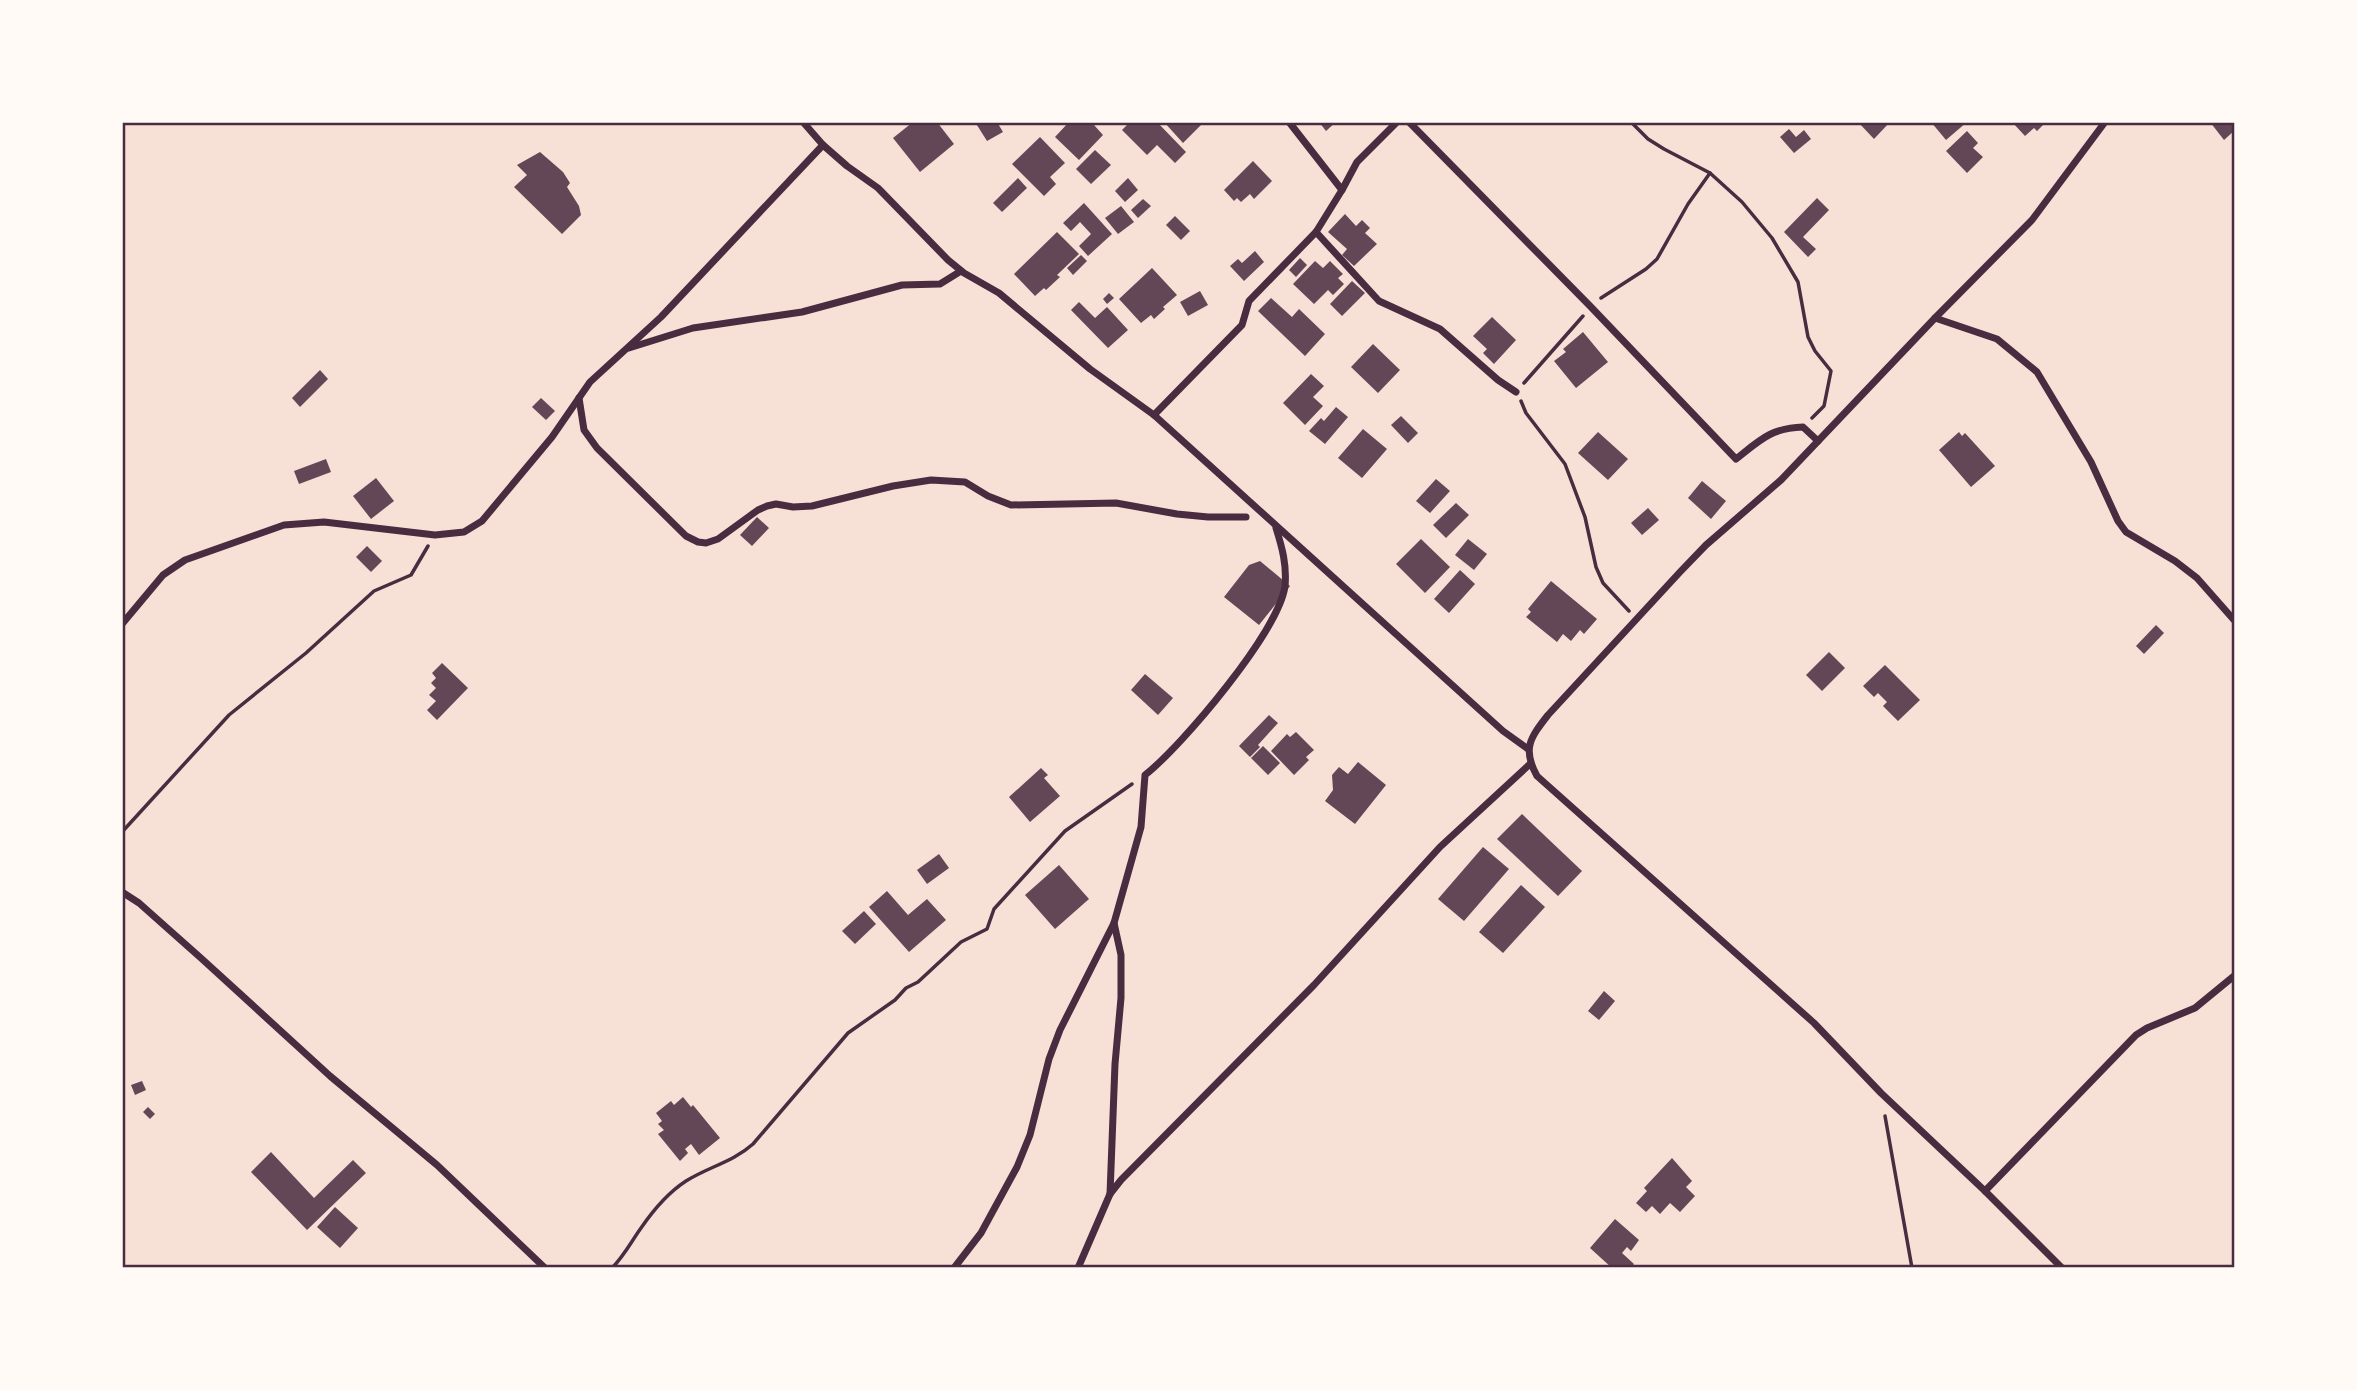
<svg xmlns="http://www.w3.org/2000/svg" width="2357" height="1390" font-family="Poppins,sans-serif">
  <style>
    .building { fill: #644757 }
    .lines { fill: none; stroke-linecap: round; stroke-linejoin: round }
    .path { stroke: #4a2c40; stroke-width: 3.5 }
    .minor { stroke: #4a2c40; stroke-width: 7 }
    .neatline { fill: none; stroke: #4a2c40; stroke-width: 2.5 }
  </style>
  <rect width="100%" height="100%" fill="#f7e1d7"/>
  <g class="building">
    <path d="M913 122H937L954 144 920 172 893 138Z"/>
    <path d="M975 122H997L1003 132 987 141Z"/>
    <path d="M1069 122H1097L1094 125 1103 135 1079 160 1055 137Z"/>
    <path d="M1130 122H1157L1186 152 1175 163 1157 145 1147 155 1122 130Z"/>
    <path d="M1164 122H1204L1183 143Z"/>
    <path d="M1319 122H1336L1326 131Z"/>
    <path d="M1858 122H1890L1874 139Z"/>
    <path d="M1931 122H1967L1946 140Z"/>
    <path d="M2012 122H2046L2037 131 2034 128 2025 136Z"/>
    <path d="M2210 122H2234V131L2224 140Z"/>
    <path d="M1789 129 1796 137 1804 130 1811 139 1794 153 1780 137Z"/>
    <path d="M1967 131 1978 143 1973 148 1983 157 1967 173 1946 151Z"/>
    <path d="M1040 137 1065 163 1050 177 1056 184 1044 196 1012 164Z"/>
    <path d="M1095 150 1111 165 1091 184 1076 169Z"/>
    <path d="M540 152 563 172 570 183 567 187 579 206 581 215 562 234 514 187 527 175 517 165Z"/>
    <path d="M1253 161 1272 181 1254 199 1250 194 1241 202 1237 198 1234 201 1224 190Z"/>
    <path d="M1018 178 1027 188 1002 212 993 203Z"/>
    <path d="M1128 178 1138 190 1125 202 1115 191Z"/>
    <path d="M1817 198 1829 210 1803 237 1816 249 1808 257 1784 232Z"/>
    <path d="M1143 199 1151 206 1138 218 1131 210Z"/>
    <path d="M1084 203 1112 234 1088 256 1079 246 1091 234 1080 222 1071 231 1063 223Z"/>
    <path d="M1121 206 1134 222 1118 234 1105 218Z"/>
    <path d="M1345 214 1356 226 1362 220 1370 228 1365 233 1377 244 1354 266 1342 255 1347 249 1328 232Z"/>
    <path d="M1175 216 1190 231 1181 240 1166 225Z"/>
    <path d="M1057 232 1079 254 1057 275 1060 277 1046 290 1044 288 1035 296 1014 274Z"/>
    <path d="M1255 251 1264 262 1244 281 1230 266 1238 259 1242 263Z"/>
    <path d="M1081 255 1087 261 1073 275 1067 268Z"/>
    <path d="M1300 258 1307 265 1296 277 1289 270Z"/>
    <path d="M1315 261 1323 268 1330 261 1343 274 1338 278 1344 284 1333 295 1328 290 1314 304 1293 284Z"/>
    <path d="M1152 268 1177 295 1163 307 1165 309 1154 319 1151 315 1141 323 1119 299Z"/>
    <path d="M1352 281 1365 293 1342 316 1330 304Z"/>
    <path d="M1200 291 1208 305 1188 316 1180 302Z"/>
    <path d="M1109 293 1114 298 1107 304 1103 299Z"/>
    <path d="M1271 298 1292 317 1299 309 1325 334 1305 356 1258 311Z"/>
    <path d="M1079 302 1095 318 1107 307 1128 330 1108 348 1071 310Z"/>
    <path d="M1492 317 1516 340 1494 364 1483 353 1487 349 1473 336Z"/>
    <path d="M1583 332 1608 362 1576 388 1554 361 1566 352 1563 349Z"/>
    <path d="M1373 344 1400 370 1378 393 1351 367Z"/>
    <path d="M320 370 328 379 300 407 292 398Z"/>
    <path d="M1311 374 1324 386 1313 397 1323 406 1305 425 1283 403Z"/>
    <path d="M541 398 555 411 546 420 532 407Z"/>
    <path d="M1336 407 1348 417 1325 444 1309 431 1321 418 1324 421Z"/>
    <path d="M1401 416 1418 433 1408 443 1391 425Z"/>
    <path d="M1363 429 1387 449 1362 478 1338 458Z"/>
    <path d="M1598 432 1628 459 1608 480 1578 453Z"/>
    <path d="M1959 432 1962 436 1965 433 1995 466 1971 487 1939 450Z"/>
    <path d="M326 459 331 472 299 484 294 471Z"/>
    <path d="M376 478 394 501 371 519 353 496Z"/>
    <path d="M1436 479 1450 491 1430 513 1416 501Z"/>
    <path d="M1702 481 1726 501 1711 519 1688 498Z"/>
    <path d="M1456 503 1469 515 1446 538 1433 525Z"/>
    <path d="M1648 508 1659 520 1642 535 1631 523Z"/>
    <path d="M757 517 769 528 752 546 740 535Z"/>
    <path d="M1421 539 1450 567 1425 593 1396 564Z"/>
    <path d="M1468 539 1487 554 1474 570 1455 555Z"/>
    <path d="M367 546 382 561 371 572 356 557Z"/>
    <path d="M1260 561 1290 586 1259 625 1224 597 1249 565Z"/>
    <path d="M1460 570 1475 584 1449 613 1434 599Z"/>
    <path d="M1551 581 1597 619 1584 634 1580 630 1571 641 1563 634 1557 642 1526 617 1531 612 1528 609Z"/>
    <path d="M2156 625 2164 633 2144 654 2136 646Z"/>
    <path d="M1829 652 1845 668 1822 691 1806 675Z"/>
    <path d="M442 663 468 688 437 720 427 710 436 701 429 695 436 688 431 683 436 678 432 673Z"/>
    <path d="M1885 665 1920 700 1898 721 1883 706 1887 702 1878 693 1874 697 1863 686Z"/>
    <path d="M1145 674 1173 698 1158 715 1131 690Z"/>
    <path d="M1269 715 1278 723 1258 745 1260 747 1250 757 1239 746Z"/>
    <path d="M1296 732 1314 750 1306 757 1309 760 1294 775 1271 751 1287 734 1290 737Z"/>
    <path d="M1263 746 1280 763 1268 775 1251 758Z"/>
    <path d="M1358 762 1386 785 1355 824 1325 801 1333 790 1332 775 1339 767 1348 774Z"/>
    <path d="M1041 768 1048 775 1044 778 1060 796 1030 822 1009 797Z"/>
    <path d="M1522 814 1582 871 1558 896 1497 839Z"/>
    <path d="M1483 847 1509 869 1464 921 1438 899Z"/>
    <path d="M939 854 949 868 927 884 917 870Z"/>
    <path d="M1059 865 1089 899 1055 929 1025 895Z"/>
    <path d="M1521 885 1545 907 1503 953 1479 932Z"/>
    <path d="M887 891 908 915 927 899 946 920 909 952 869 907Z"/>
    <path d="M864 911 876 924 855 944 842 931Z"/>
    <path d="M1604 991 1615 1001 1599 1020 1588 1011Z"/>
    <path d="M142 1081 146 1090 135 1095 131 1085Z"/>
    <path d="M683 1097 691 1107 693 1105 720 1138 699 1155 691 1144 685 1149 688 1153 680 1161 658 1134 664 1130 658 1124 662 1121 656 1113 671 1101 674 1105Z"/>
    <path d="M148 1107 155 1114 150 1119 143 1112Z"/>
    <path d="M271 1152 314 1198 353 1160 366 1173 307 1230 251 1172Z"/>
    <path d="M1672 1158 1692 1181 1686 1187 1695 1196 1680 1212 1670 1203 1660 1214 1652 1206 1646 1212 1636 1203 1647 1191 1644 1188Z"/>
    <path d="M335 1207 358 1228 340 1248 317 1227Z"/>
    <path d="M1615 1219 1639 1240 1631 1251 1627 1247 1622 1253 1634 1264 1631 1268H1612L1590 1248Z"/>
  </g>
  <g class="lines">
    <g class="path">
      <path d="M1631 122 1648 139 1664 149 1710 173 1742 202 1772 238 1798 282 1808 337 1815 351 1831 371 1824 406 1812 418"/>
      <path d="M1601 298 1646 269 1657 259 1688 204 1710 173"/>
      <path d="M1524 383 1583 316"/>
      <path d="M1521 401 1526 413 1565 464 1585 517 1596 567 1603 583 1629 611"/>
      <path d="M122 832 229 715 306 653 374 591 411 575 428 546"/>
      <path d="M1885 1116 1912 1268"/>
      <path d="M612 1268C624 1256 631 1242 641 1228 652 1212 669 1192 686 1181 708 1167 733 1162 753 1144L848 1033 895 1000 906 988 918 982 961 942 987 929 994 909 1065 831 1132 784"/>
    </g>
    <g class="minor">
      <path d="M803 122 823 145 847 166 878 188 948 260 964 273 999 293 1090 369 1154 415 1503 731 1528 749"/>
      <path d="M1289 122 1342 190 1316 232 1379 301 1440 329 1498 380 1516 392"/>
      <path d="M1409 122 1591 307 1736 459C1760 440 1771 428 1803 427L1818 441"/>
      <path d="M1342 190 1357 162 1397 122"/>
      <path d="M1935 318 1997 339 2037 372 2091 462 2118 521 2126 532 2175 561 2197 578 2234 620"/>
      <path d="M629 348 693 328 802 312 902 285 940 284 961 271"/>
      <path d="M579 398 584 430 597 448 686 536 698 542 706 543 718 539 758 510 767 506 776 504 793 507 812 506 893 486 931 480 965 482 988 496 1011 505 1116 503 1177 514 1208 517H1246"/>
      <path d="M1154 415 1242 325 1249 301 1316 232"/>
      <path d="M122 624 163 575 185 560 284 525 324 522 435 535 464 532 482 521 552 437 590 382 661 317 823 145"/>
      <path d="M122 892 139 903 202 959 330 1076 437 1165 545 1268"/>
      <path d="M1985 1191 2136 1035 2147 1028 2195 1008 2234 976"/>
      <path d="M1110 1194 1115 1064 1121 998V955L1114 923"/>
      <path d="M954 1268 981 1233 1017 1167 1030 1135 1049 1059 1060 1030 1114 923 1141 827 1145 775C1182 746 1279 631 1285 586 1287 565 1282 547 1276 528"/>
      <path d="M1078 1268 1110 1194 1121 1180 1314 985 1440 847 1530 764"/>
      <path d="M2062 1268 1985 1191 1881 1093 1814 1023 1537 776C1522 749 1530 738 1548 715L1680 572 1706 545 1781 480 1935 318 2032 220 2105 122"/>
    </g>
  </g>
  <rect width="2357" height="1390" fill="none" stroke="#fffaf5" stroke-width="248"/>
  <rect x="124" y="124" width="2109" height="1142" class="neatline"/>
</svg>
